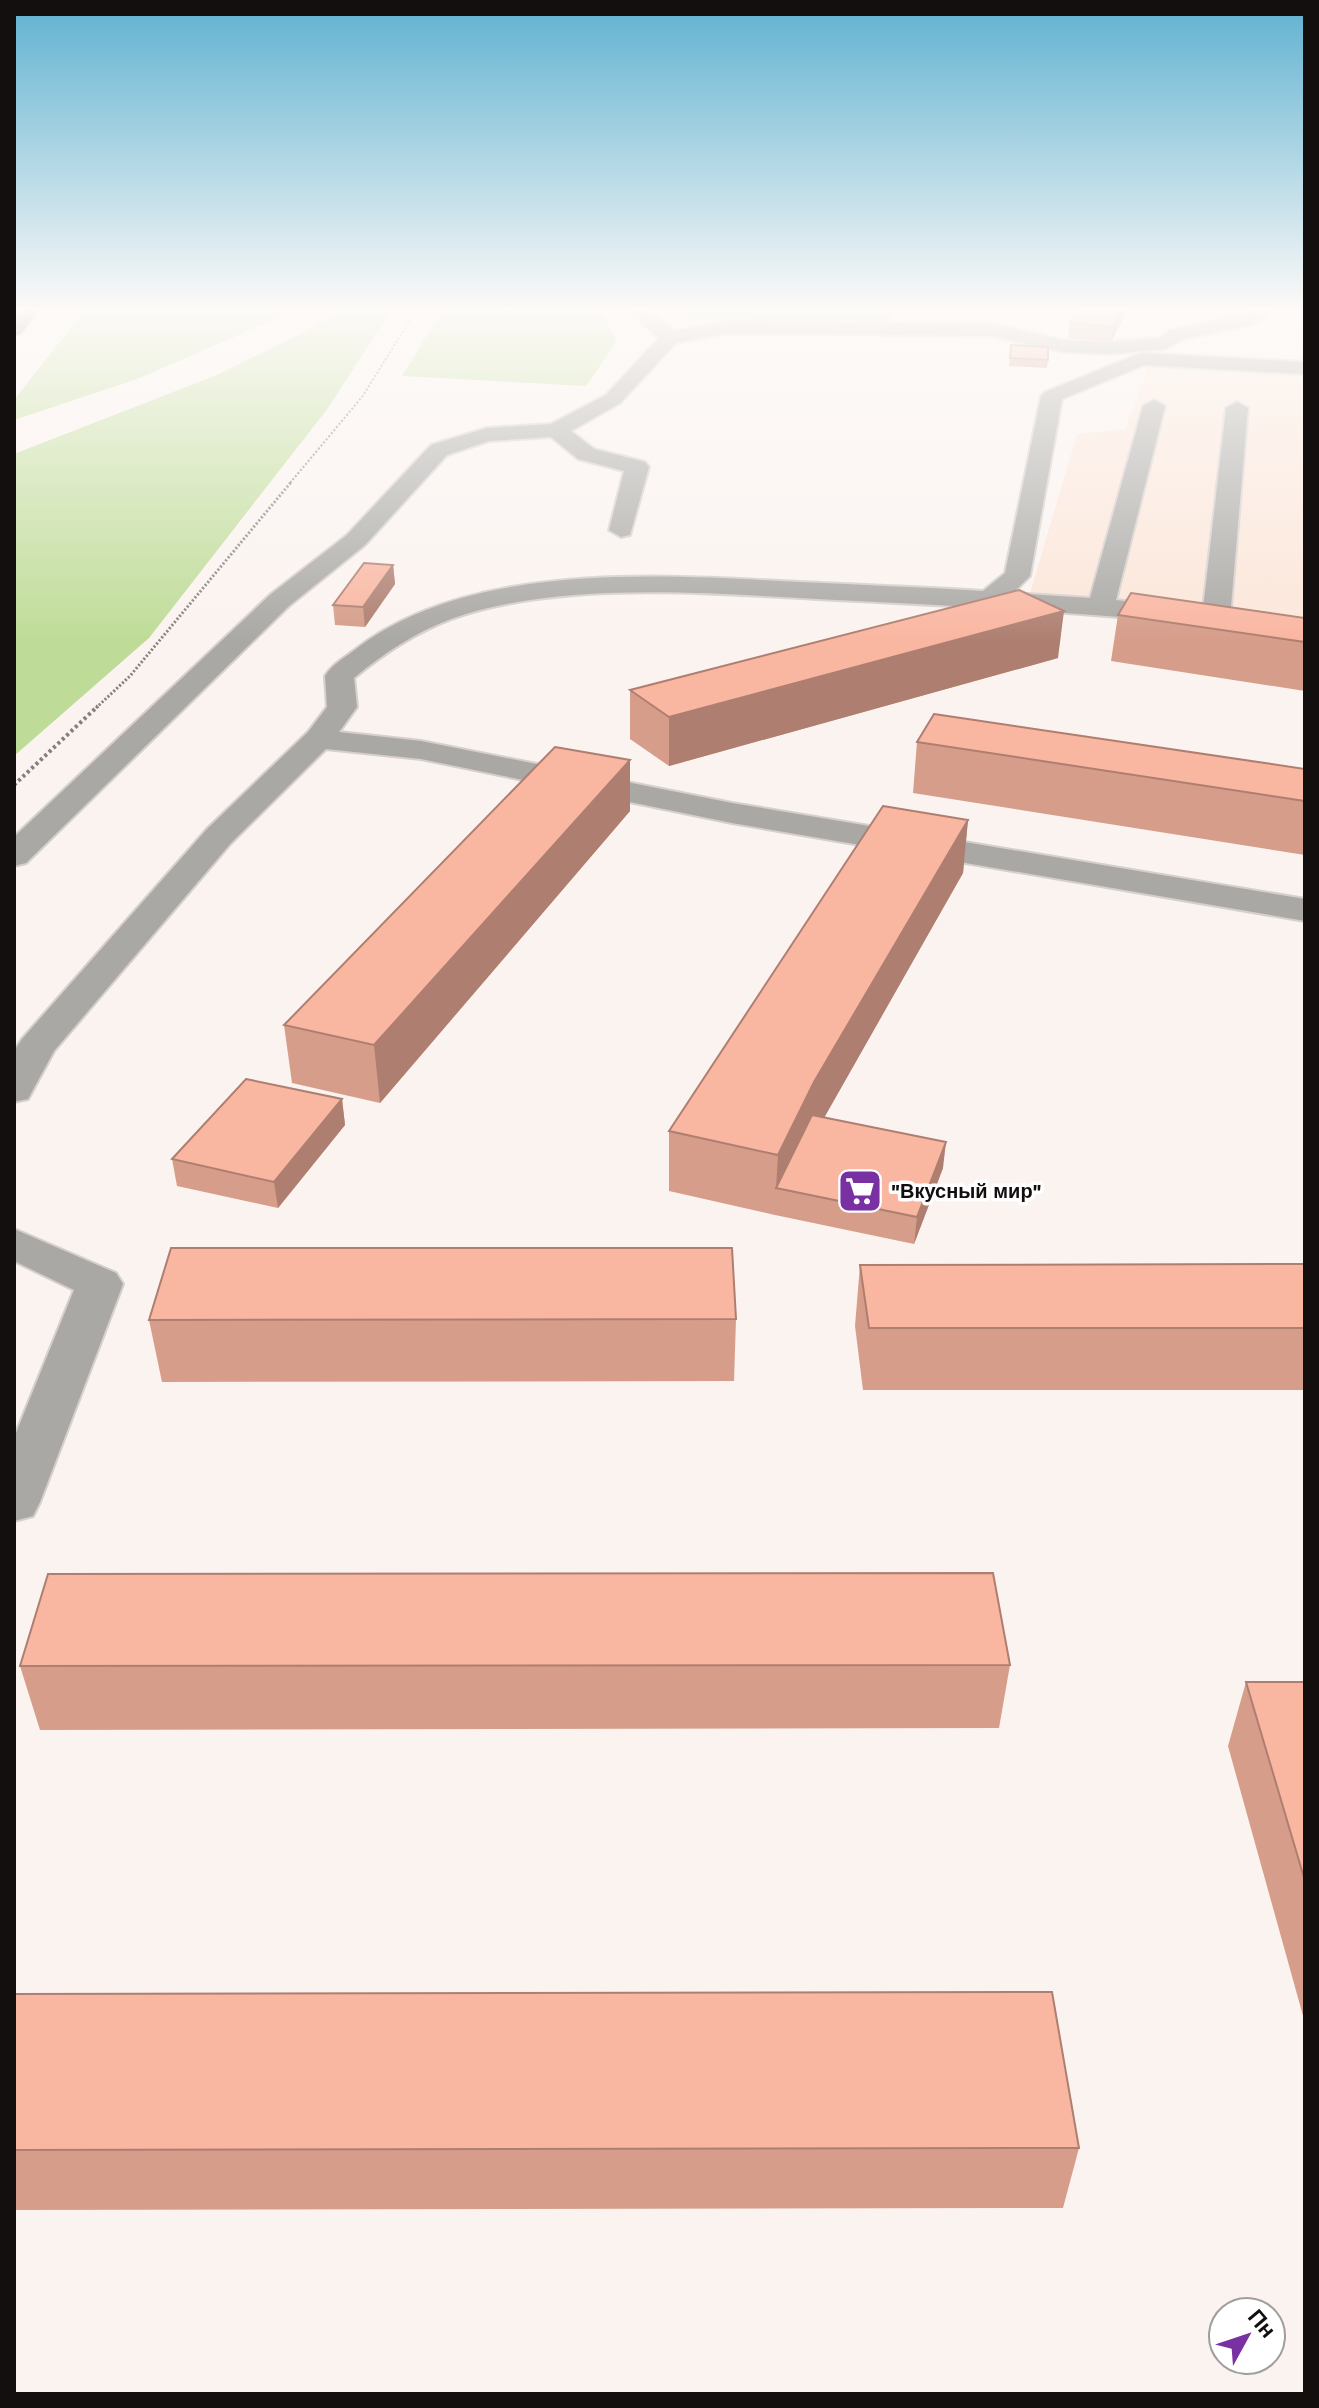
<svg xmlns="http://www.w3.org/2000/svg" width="1319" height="2408" font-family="'Work Sans',sans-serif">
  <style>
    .industrial { fill: #fce6d9 }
    .green { fill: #bedc97 }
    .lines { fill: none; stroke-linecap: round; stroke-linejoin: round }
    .minor-casing { stroke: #d6cfcc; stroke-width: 4 }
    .highway-casing { stroke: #d6cfcc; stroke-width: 4 }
    .path-far2 { stroke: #857f7d; stroke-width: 2; stroke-dasharray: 2 2; stroke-linecap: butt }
    .path-far1 { stroke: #857f7d; stroke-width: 3; stroke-dasharray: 2 2; stroke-linecap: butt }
    .path { stroke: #857f7d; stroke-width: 4; stroke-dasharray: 3 3; stroke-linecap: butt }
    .minor { fill: #a9a8a5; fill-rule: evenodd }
    .highway { fill: #56544e; fill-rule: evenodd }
    .wall { fill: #d69d8a }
    .shaded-wall { fill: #ae7f71 }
    .building { fill: #f9b6a1; stroke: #ae7f71; stroke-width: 2 }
    .labels { text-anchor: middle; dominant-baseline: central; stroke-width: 7; stroke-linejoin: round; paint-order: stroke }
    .poi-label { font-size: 20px; font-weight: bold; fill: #120f0e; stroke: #fff; text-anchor: start }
  </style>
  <rect width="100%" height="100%" fill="#fbf3f0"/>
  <path class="industrial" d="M1305 340V621L1030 593 1077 434 1125 429 1150 361 1297 369Z"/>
  <g class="green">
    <path d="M88 306H299L285 315 137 379 14 420V400Z"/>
    <path d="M349 306H394L328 408 149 638 14 756V454L217 375 314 327Z"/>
    <path d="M445 306H607L602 313 617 341 586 386 402 376Z"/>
    <path d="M685 306H892L889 322 681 319Z"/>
  </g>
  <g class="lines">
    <g class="minor-casing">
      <g id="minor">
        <path d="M634 306H652L650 311 674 331 729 321 992 324 1063 340 1111 342 1160 338 1170 330 1238 316 1258 306H1281L1251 325 1183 339 1165 349 1111 354 1063 352 992 336 729 333 676 343 620 403 571 431 594 449 645 462 649 467 630 535 621 537 609 530 624 471 578 459 551 437 489 441 447 455 365 545 289 606 26 863 14 866V837L271 594 347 535 431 445 487 428 551 424 606 395 659 338 633 316 631 312Z"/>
        <path d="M1141 353 1305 362V374L1144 365 1062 399 1030 576 1013 593 1090 598 1143 406 1154 400 1165 406 1116 600 1189 608 1193 614 1189 620 1179 622C1059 611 938 605 817 599 706 593 557 581 451 619 414 633 384 653 354 678L357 707 339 732 421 741 732 803 1305 899V921L732 823 421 759 326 749 231 843 54 1051 28 1099 14 1102V1051L22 1039 207 829 308 732 327 707 325 676C331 666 342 659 352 652 466 560 662 575 800 582 861 585 922 587 983 591L1005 573 1041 396 1045 392Z"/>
        <path d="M1237 402 1248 408 1230 618 1226 624H1206L1202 618 1226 408Z"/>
        <path d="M14 1229 116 1273 123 1284 40 1502 33 1516 14 1521V1438L74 1290 14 1261Z"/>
      </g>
    </g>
    <g class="highway-casing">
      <path id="highway" d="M24 306H43L21 334 14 336V318Z"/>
    </g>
    <path class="path-far2" d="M290 483 362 397 419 306"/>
    <path class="path-far1" d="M96 708 130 676 292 481"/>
    <path class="path" d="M14 785 98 706"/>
    <use href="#minor" class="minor"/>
    <use href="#highway" class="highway"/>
  </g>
  <g class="wall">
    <path d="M1079 306H1129L1111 342 1068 338 1070 323Z"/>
    <path d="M1011 345 1048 360 1047 368 1009 366Z"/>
    <path d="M393 565 395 584 365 627 335 625 333 605Z"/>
    <path d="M1118 615 1305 618V691L1111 661Z"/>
    <path d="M1058 658 669 766 630 739V690Z"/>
    <path d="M917 742 1305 769V855L913 793Z"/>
    <path d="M630 760V811L380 1103 292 1083 284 1025Z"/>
    <path d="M968 820 963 873 824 1117 943 1168 914 1244 775 1215 669 1191V1131Z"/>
    <path d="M342 1099 345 1125 278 1208 177 1186 172 1159Z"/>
    <path d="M1305 1264V1390H863L855 1326 860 1265Z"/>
    <path d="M736 1319 734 1381 162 1382 149 1320Z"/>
    <path d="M1010 1665 999 1728 40 1730 20 1666Z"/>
    <path d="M1246 1682H1305V2023L1228 1746Z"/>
    <path d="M14 1994 1079 2148 1063 2208 14 2210Z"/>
  </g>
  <g class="shaded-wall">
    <path d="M1124 306H1129L1111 342 1113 327Z"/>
    <path d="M393 565 395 584 365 627 363 607Z"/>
    <path d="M1064 611 1058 658 669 766V717Z"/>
    <path d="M630 760V811L380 1103 374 1045Z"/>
    <path d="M968 820 963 873 811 1141 776 1188 778 1155 814 1082Z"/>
    <path d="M342 1099 345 1125 278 1208 274 1182Z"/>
    <path d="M946 1142 943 1168 914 1244 917 1217Z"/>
  </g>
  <g class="building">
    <path d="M1079 306H1124L1113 327 1070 323Z"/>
    <path d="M1011 345 1048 347V360L1010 358Z"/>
    <path d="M364 563 393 565 363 607 333 605Z"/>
    <path d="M1019 590 1064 611 669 717 630 690Z"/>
    <path d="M1131 593 1305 618V642L1118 615Z"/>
    <path d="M934 714 1305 769V801L917 742Z"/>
    <path d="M555 747 630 760 374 1045 284 1025Z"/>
    <path d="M883 806 968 820 814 1082 778 1155 669 1131Z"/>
    <path d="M246 1079 342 1099 274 1182 172 1159Z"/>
    <path d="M812 1115 946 1142 917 1217 776 1188Z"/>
    <path d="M171 1248H732L736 1319 149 1320Z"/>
    <path d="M1305 1264V1328H869L860 1265Z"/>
    <path d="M993 1573 1010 1665 20 1666 48 1574Z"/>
    <path d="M1246 1682H1305V1881Z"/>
    <path d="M1052 1992 1079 2148 14 2150V1994Z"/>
  </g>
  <linearGradient id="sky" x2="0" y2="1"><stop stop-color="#5fb1d0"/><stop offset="0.48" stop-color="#fdfaf8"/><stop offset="1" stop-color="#fdfaf8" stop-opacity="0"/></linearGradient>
  <rect width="1319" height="643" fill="url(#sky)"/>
  <defs>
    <g id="supermarket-square" transform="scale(2.3)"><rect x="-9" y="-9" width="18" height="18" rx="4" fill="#7830a3" stroke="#fff"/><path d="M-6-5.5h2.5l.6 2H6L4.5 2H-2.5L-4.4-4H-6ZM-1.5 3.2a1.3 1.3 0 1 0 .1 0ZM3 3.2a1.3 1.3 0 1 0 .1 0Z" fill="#fff"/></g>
  </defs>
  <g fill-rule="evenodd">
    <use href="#supermarket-square" x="860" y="1191"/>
  </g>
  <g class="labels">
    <g class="poi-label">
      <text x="891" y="1191">"Вкусный мир"</text>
    </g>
  </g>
  <rect width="1319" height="2408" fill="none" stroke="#120f0e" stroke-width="32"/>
  <g transform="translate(1247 2336) rotate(50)"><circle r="38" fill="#ffffff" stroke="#a09f9f" stroke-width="2"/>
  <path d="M0-6L14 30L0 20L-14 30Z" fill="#7830a3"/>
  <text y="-12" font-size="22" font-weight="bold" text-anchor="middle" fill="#120f0e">Пн</text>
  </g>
</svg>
